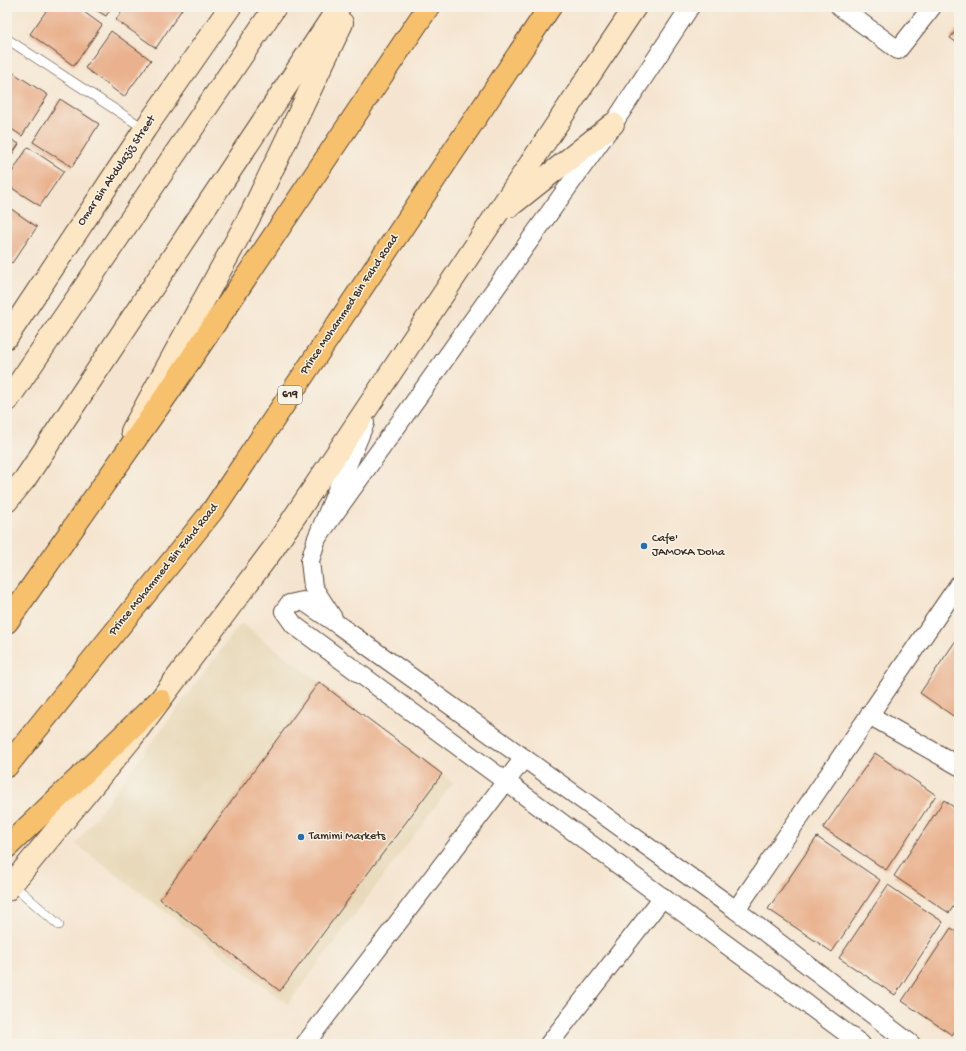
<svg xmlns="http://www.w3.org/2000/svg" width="966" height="1051" font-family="'Gochi Hand',sans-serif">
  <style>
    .built { fill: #e8d9ba }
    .building { fill: #e9b18d }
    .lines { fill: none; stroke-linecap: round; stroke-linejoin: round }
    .lane-casing { stroke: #574639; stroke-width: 10 }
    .street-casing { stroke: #574639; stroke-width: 20 }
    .secondary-casing { stroke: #574639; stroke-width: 24 }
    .highway-casing { stroke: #574639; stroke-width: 24 }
    .lane { stroke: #fff; stroke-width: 9 }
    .street { stroke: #fff; stroke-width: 18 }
    .secondary { stroke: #fce6c4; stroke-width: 22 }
    .highway { stroke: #f7c06c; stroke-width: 22 }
    .poi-dot { fill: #1f6fb2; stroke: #f7f3e8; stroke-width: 1.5 }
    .labels { text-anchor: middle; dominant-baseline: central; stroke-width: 3; stroke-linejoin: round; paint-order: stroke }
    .shield { fill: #f7f3e8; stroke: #73665b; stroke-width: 1 }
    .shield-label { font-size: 11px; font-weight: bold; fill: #3b2a1e }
    .street-label { font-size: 12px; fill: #3b2a1e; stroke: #f7f3e8 }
    .poi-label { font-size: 12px; fill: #3b2a1e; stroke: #f7f3e8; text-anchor: start }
  </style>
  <rect width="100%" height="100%" fill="#f7f3e8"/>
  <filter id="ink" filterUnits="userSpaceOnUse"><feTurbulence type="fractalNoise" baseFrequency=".025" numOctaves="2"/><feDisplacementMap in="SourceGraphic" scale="8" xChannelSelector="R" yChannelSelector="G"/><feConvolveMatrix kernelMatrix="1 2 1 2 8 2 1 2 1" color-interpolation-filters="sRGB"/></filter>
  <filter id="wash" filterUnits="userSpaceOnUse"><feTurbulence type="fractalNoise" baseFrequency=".012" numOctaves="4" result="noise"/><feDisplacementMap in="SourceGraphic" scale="16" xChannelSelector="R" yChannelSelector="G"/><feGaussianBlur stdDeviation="0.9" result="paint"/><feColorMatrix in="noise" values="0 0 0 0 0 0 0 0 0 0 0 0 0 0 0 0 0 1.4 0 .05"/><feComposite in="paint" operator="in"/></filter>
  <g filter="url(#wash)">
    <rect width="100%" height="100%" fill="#f5e5d0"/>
    <path class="built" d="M241 623 453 783 288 1004 76 844Z"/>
    <g id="blocks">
      <g class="building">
        <path d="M49 7H77L102 25 74 66 30 34Z"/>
        <path d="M91 7H112L106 16Z"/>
        <path d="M124 7H179L182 9 156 48 116 20Z"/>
        <path d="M959 26V44L950 38Z"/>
        <path d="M111 31 151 60 124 97 85 68Z"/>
        <path d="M7 69 48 95 22 136 7 126Z"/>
        <path d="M60 99 99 124 72 167 33 142Z"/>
        <path d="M7 137 19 144 7 162Z"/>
        <path d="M28 147 64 171 40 206 7 185V180Z"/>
        <path d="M7 206 37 227 12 263 7 259Z"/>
        <path d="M959 636V720L920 693Z"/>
        <path d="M319 682 442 774 280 991 160 899Z"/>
        <path d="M875 753 936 795 886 870 823 828Z"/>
        <path d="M944 800 959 811V898L949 913 894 876Z"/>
        <path d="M817 837 880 880 832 952 768 909Z"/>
        <path d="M888 885 943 922 895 995 839 958Z"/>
        <path d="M951 928 959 933V1025L952 1035 902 1001Z"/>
      </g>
    </g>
  </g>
  <g filter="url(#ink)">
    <use href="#blocks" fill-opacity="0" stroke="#574639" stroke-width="1"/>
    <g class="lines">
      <g class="lane-casing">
        <g id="lane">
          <path d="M7 39 145 129"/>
          <path d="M12 884 59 925"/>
        </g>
      </g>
      <g class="street-casing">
        <g id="street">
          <path d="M840 7 898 50 932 7"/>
          <path d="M317 538 613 124 690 7"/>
          <path d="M333 618 313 587 310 561 317 538 365 423"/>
          <path d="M869 715 959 766"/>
          <path d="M736 910 959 584"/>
          <path d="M305 1044 524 758"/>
          <path d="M549 1044 663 897"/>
          <path d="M861 1044 294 625 284 611 289 604 303 601 337 624 736 910 911 1044"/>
        </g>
      </g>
      <g class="secondary-casing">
        <g id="secondary">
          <path d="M510 206 613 124"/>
          <path d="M7 337 145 129 230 7"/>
          <path d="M7 401 275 7"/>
          <path d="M132 431 252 212 342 23"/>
          <path d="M7 501 25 479 339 7"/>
          <path d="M7 890 131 739 273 549 635 7"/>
        </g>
      </g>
      <g class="highway-casing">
        <g id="highway">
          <path d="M7 622 168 393 428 7"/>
          <path d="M7 766 213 510 550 7"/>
          <path d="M7 847 160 700"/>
        </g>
      </g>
      <use href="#lane" class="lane"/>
      <use href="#street" class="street"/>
      <use href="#secondary" class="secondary"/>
      <use href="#highway" class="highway"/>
    </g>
  </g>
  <g class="poi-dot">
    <circle cx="644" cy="546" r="4"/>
    <circle cx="301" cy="837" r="4"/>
  </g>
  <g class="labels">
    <rect class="shield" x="278" y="386" width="24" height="18" rx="3"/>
    <g class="shield-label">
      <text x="290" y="395">619</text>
    </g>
    <g class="street-label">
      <text transform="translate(117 171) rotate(-56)">Omar Bin Abdulaziz Street</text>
      <text transform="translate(350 305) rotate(-56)">Prince Mohammed Bin Fahd Road</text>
      <text transform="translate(164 570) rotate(-51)">Prince Mohammed Bin Fahd Road</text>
    </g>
    <g class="poi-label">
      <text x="652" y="539">Cafe'<tspan x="652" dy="14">JAMOKA Doha</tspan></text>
      <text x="309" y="837">Tamimi Markets</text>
    </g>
  </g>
  <rect width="966" height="1051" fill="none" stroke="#f7f3e8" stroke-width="24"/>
</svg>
